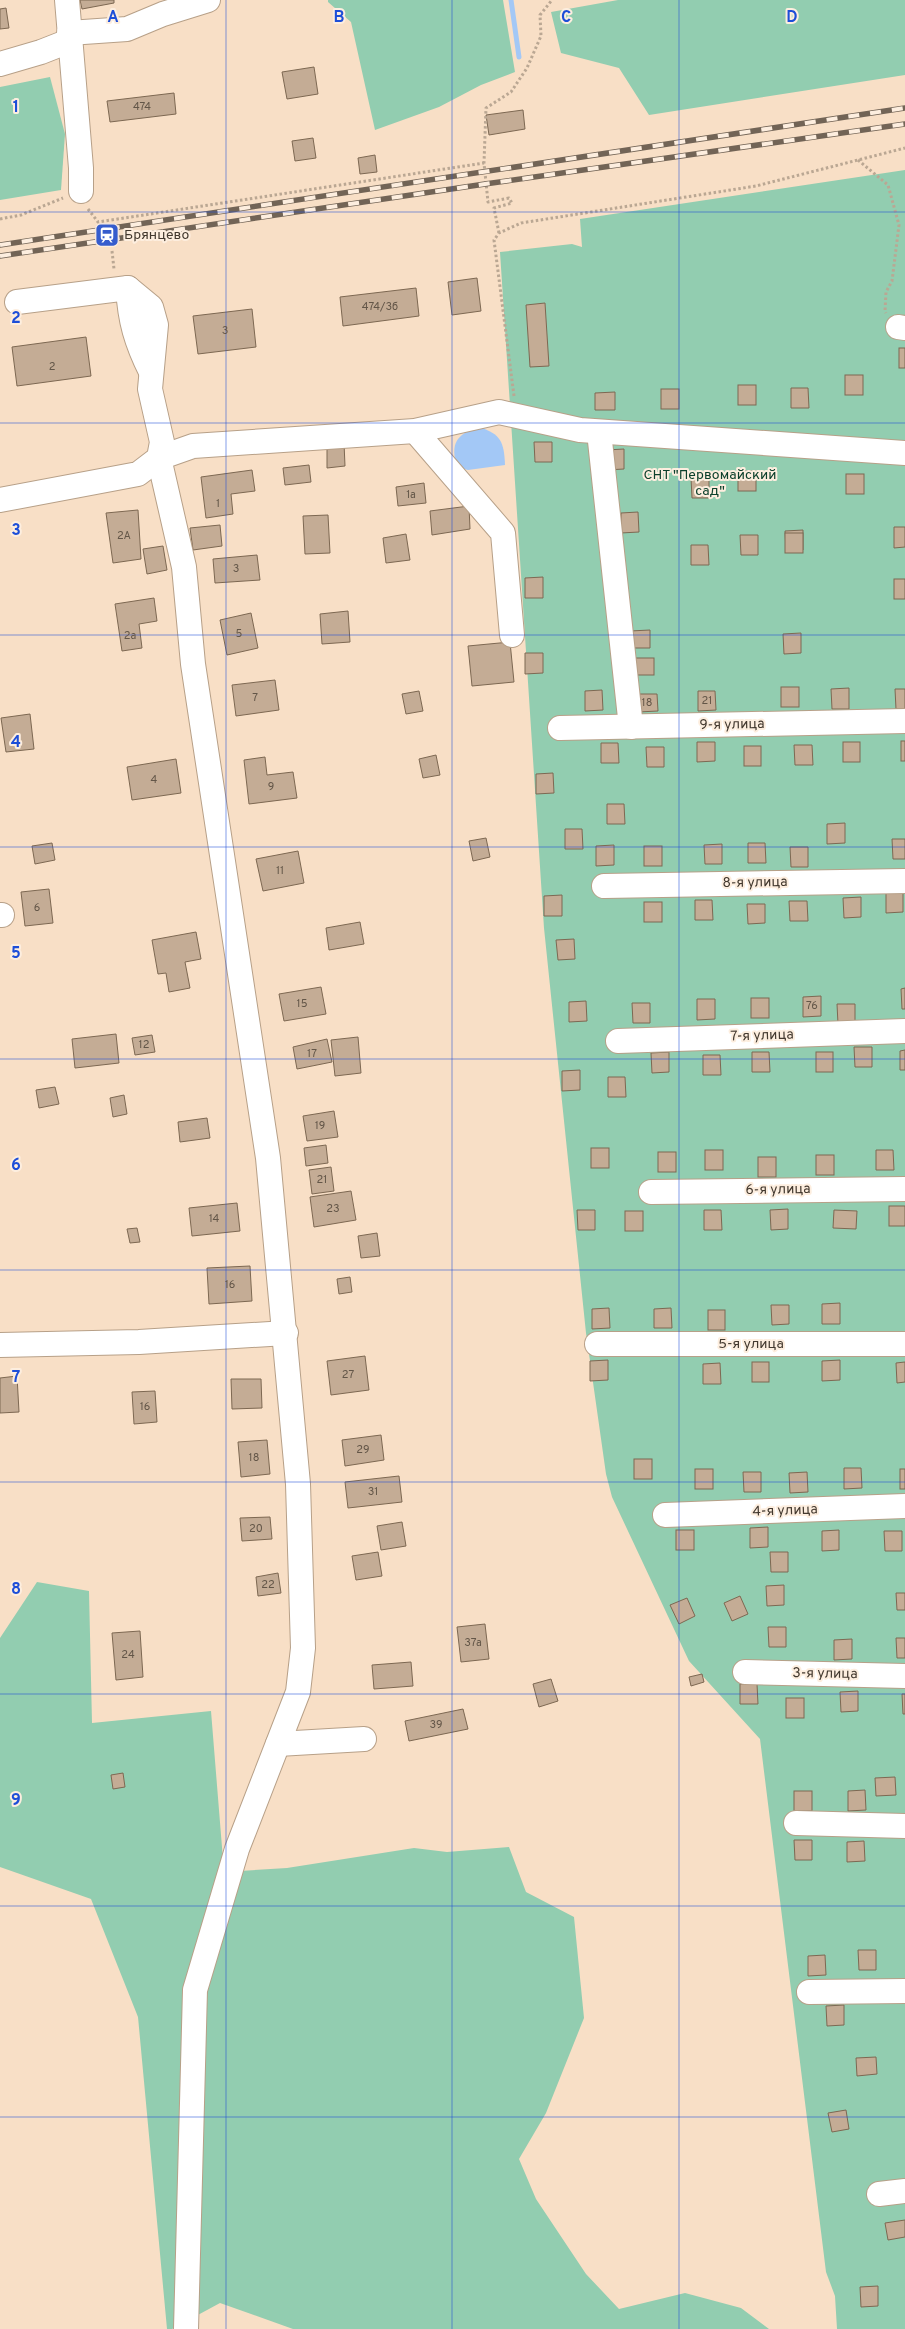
<svg xmlns="http://www.w3.org/2000/svg" width="905" height="2329" font-family="Overpass,sans-serif">
  <style>
    .green { fill: #92cdb0 }
    .water { fill: #a3c8f6 }
    .lines { fill: none; stroke-linecap: round; stroke-linejoin: round }
    .stream { stroke: #a3c8f6; stroke-width: 5 }
    .building { fill: #c4ac95; stroke: #7d6852 }
    .minor-casing { stroke: #b7a088; stroke-width: 26 }
    .path { stroke: #baa793; stroke-width: 3; stroke-dasharray: 2.5 2.5; stroke-linecap: butt }
    .minor { stroke: #fff; stroke-width: 24 }
    .rail-casing { stroke: #726456; stroke-width: 5.5 }
    .rail { stroke: #fdeedf; stroke-width: 4; stroke-dasharray: 11; stroke-linecap: butt }
    .grid { fill: none; stroke: #1d4ed8; stroke-width: 1; stroke-opacity: 0.55 }
    .labels { text-anchor: middle; dominant-baseline: central; stroke-width: 4; stroke-linejoin: round; paint-order: stroke }
    .number-label { font-size: 11px; fill: #635648 }
    .poi-label { font-size: 14px; fill: #43392f; stroke: #fdeedf; text-anchor: start }
    .park-label { font-size: 14px; fill: #0d402c; stroke: #fdeedf }
    .street-label { font-size: 14px; fill: #43392f; stroke: #fdeedf }
    .grid-label { font-size: 16px; text-anchor: middle; font-weight: bold; fill: #1d4ed8; stroke: #fdeedf; stroke-width: 4; stroke-linejoin: round; paint-order: stroke }
  </style>
  <rect width="100%" height="100%" fill="#f8dfc6"/>
  <g class="green">
    <path d="M328 0H503L515 72 481 85 439 107 375 130 351 22 328 2Z"/>
    <path d="M618 0H905V75L649 115 619 68 561 53 551 12Z"/>
    <path d="M50 77 65 134 61 190 0 200V87Z"/>
    <path d="M905 170V2329H837L835 2296 826 2272 760 1739 689 1661 612 1497 606 1474 586 1333 544 928 500 252 572 244 582 247 580 219Z"/>
    <path d="M37 1582 89 1591 92 1723 211 1711 224 1872 287 1868 414 1848 447 1852 509 1847 526 1892 574 1917 584 2018 546 2113 519 2159 536 2199 586 2274 619 2309 685 2293 741 2308 769 2329H293L220 2303 172 2329H167L138 2017 91 1899 0 1867V1638Z"/>
  </g>
  <path class="water" d="M479 427C501 434 504 442 505 465L468 470 457 467C450 444 456 434 479 427Z"/>
  <g class="lines">
    <path class="stream" d="M511 0 519 57"/>
  </g>
  <g class="building">
    <path d="M80 0H114V3L82 9Z"/>
    <path d="M6 8 9 28 0 29V9Z"/>
    <path d="M314 67 318 94 287 99 282 72Z"/>
    <path d="M174 93 176 114 110 122 107 101Z"/>
    <path d="M523 110 525 129 489 135 486 115Z"/>
    <path d="M313 138 316 158 295 161 292 141Z"/>
    <path d="M375 155 377 172 360 174 358 158Z"/>
    <path d="M477 278 481 311 452 315 448 282Z"/>
    <path d="M416 288 419 316 343 326 340 297Z"/>
    <path d="M545 303 549 366 530 367 526 305Z"/>
    <path d="M252 309 256 347 198 354 193 316Z"/>
    <path d="M86 337 91 376 17 386 12 347Z"/>
    <rect x="899" y="348" width="6" height="20"/>
    <rect x="845" y="375" width="18" height="20"/>
    <rect x="738" y="385" width="18" height="20"/>
    <path d="M791 388H808L809 408H791Z"/>
    <rect x="661" y="389" width="18" height="20"/>
    <path d="M615 392V410H595V393Z"/>
    <path d="M534 442H552V462H535Z"/>
    <path d="M344 443 345 466 327 468V445Z"/>
    <path d="M624 449V469L606 470V450Z"/>
    <path d="M309 465 311 482 285 485 283 468Z"/>
    <path d="M252 470 255 491 231 494 233 514 206 518 201 477Z"/>
    <rect x="738" y="471" width="18" height="20"/>
    <rect x="846" y="474" width="18" height="20"/>
    <path d="M691 478H709V498H692Z"/>
    <path d="M424 483 426 503 398 506 396 487Z"/>
    <path d="M469 506 470 529 432 535 430 511Z"/>
    <path d="M138 510 141 559 113 563 106 513Z"/>
    <path d="M638 512 639 532 621 533V513Z"/>
    <path d="M328 515 330 553 305 554 303 516Z"/>
    <path d="M220 525 222 546 193 550 190 528Z"/>
    <path d="M894 527H905V547L894 548Z"/>
    <path d="M803 530V550L786 551 785 531Z"/>
    <rect x="785" y="533" width="18" height="20"/>
    <path d="M406 534 410 560 386 563 383 538Z"/>
    <path d="M740 535H758V555H741Z"/>
    <path d="M691 545H708L709 565H691Z"/>
    <path d="M163 546 167 570 147 574 143 549Z"/>
    <path d="M257 555 260 580 215 583 213 559Z"/>
    <path d="M543 577V598H525V578Z"/>
    <rect x="894" y="579" width="11" height="20"/>
    <path d="M154 598 157 621 139 624 142 648 122 651 115 604Z"/>
    <path d="M348 611 350 642 322 644 320 614Z"/>
    <path d="M251 613 258 648 227 655 220 620Z"/>
    <path d="M650 630V648H630V631Z"/>
    <path d="M801 633V653L784 654 783 634Z"/>
    <path d="M510 642 514 682 472 686 468 646Z"/>
    <path d="M525 653H543V673L525 674Z"/>
    <rect x="634" y="658" width="20" height="17"/>
    <path d="M275 680 279 710 236 716 232 685Z"/>
    <rect x="781" y="687" width="18" height="20"/>
    <path d="M849 688V709H832L831 689Z"/>
    <path d="M895 689H905V709H896Z"/>
    <path d="M602 690 603 710 585 711V691Z"/>
    <path d="M419 691 423 711 406 714 402 694Z"/>
    <path d="M698 691H715L716 710 698 711Z"/>
    <path d="M637 694H657L658 711 638 712Z"/>
    <path d="M30 714 34 749 6 752 1 718Z"/>
    <rect x="901" y="741" width="4" height="20"/>
    <path d="M697 742H715V761L697 762Z"/>
    <rect x="843" y="742" width="17" height="20"/>
    <path d="M601 743H618L619 763H601Z"/>
    <path d="M794 745H812L813 765H795Z"/>
    <rect x="744" y="746" width="17" height="20"/>
    <path d="M646 747H664V767H647Z"/>
    <path d="M436 755 440 775 423 778 419 759Z"/>
    <path d="M265 757 267 775 293 772 297 798 249 804 244 760Z"/>
    <path d="M176 759 181 793 132 800 127 767Z"/>
    <path d="M553 773 554 793 536 794V774Z"/>
    <path d="M607 804H624L625 824H607Z"/>
    <path d="M845 823V843L827 844V824Z"/>
    <path d="M565 829H582L583 849H565Z"/>
    <path d="M486 838 490 857 473 861 469 841Z"/>
    <path d="M892 839H905V859H893Z"/>
    <path d="M52 843 55 860 35 864 32 846Z"/>
    <path d="M748 843H765L766 863H748Z"/>
    <path d="M722 844V864H705L704 845Z"/>
    <path d="M614 845V865L596 866V846Z"/>
    <rect x="644" y="846" width="18" height="20"/>
    <path d="M790 847H808V867H791Z"/>
    <path d="M298 851 304 883 263 891 256 859Z"/>
    <path d="M49 889 53 923 25 926 21 892Z"/>
    <path d="M903 892V912L886 913V893Z"/>
    <path d="M562 895V916H544V896Z"/>
    <path d="M861 897V917L844 918 843 898Z"/>
    <path d="M695 900H712L713 920H695Z"/>
    <path d="M789 901H807L808 921H790Z"/>
    <rect x="644" y="902" width="18" height="20"/>
    <path d="M747 904H765V923L748 924Z"/>
    <path d="M360 922 364 944 329 950 326 928Z"/>
    <path d="M196 932 201 959 185 962 190 988 169 992 166 973 158 974 152 940Z"/>
    <path d="M574 939 575 959 558 960 556 940Z"/>
    <path d="M321 987 326 1014 284 1021 279 994Z"/>
    <path d="M905 988V1009H902L901 989Z"/>
    <path d="M821 996V1016L803 1017V997Z"/>
    <rect x="751" y="998" width="18" height="20"/>
    <path d="M697 999H715V1019L697 1020Z"/>
    <path d="M586 1001 587 1021 569 1022V1002Z"/>
    <path d="M632 1003H650V1023H633Z"/>
    <path d="M837 1004H855V1024H838Z"/>
    <path d="M116 1034 119 1063 75 1068 72 1039Z"/>
    <path d="M152 1035 155 1052 135 1055 132 1038Z"/>
    <path d="M358 1037 361 1073 335 1076 331 1040Z"/>
    <path d="M327 1039 332 1062 297 1069 293 1047Z"/>
    <path d="M854 1047H872V1067H855Z"/>
    <path d="M905 1050V1070H900V1051Z"/>
    <path d="M669 1052V1072L652 1073 651 1053Z"/>
    <path d="M752 1052H769L770 1072H752Z"/>
    <rect x="816" y="1052" width="17" height="20"/>
    <path d="M703 1055H720L721 1075H703Z"/>
    <path d="M580 1070V1090L562 1091V1071Z"/>
    <path d="M608 1077H625L626 1097H608Z"/>
    <path d="M55 1087 59 1104 39 1108 36 1090Z"/>
    <path d="M124 1095 127 1114 113 1117 110 1098Z"/>
    <path d="M334 1111 338 1137 307 1141 303 1116Z"/>
    <path d="M207 1118 210 1138 180 1142 178 1122Z"/>
    <path d="M326 1145 328 1163 306 1166 304 1148Z"/>
    <rect x="591" y="1148" width="18" height="20"/>
    <rect x="705" y="1150" width="18" height="20"/>
    <path d="M876 1150H893L894 1170H876Z"/>
    <rect x="658" y="1152" width="18" height="20"/>
    <rect x="816" y="1155" width="18" height="20"/>
    <rect x="758" y="1157" width="18" height="20"/>
    <path d="M331 1167 334 1191 312 1194 309 1170Z"/>
    <path d="M351 1191 356 1220 314 1227 310 1197Z"/>
    <path d="M237 1203 240 1231 192 1236 189 1208Z"/>
    <rect x="889" y="1206" width="16" height="20"/>
    <path d="M788 1209V1229L771 1230 770 1210Z"/>
    <path d="M577 1210H595V1230H578Z"/>
    <path d="M704 1210H721L722 1230H704Z"/>
    <path d="M834 1210 857 1211 856 1229 833 1228Z"/>
    <rect x="625" y="1211" width="18" height="20"/>
    <path d="M137 1228 140 1242 130 1243 127 1229Z"/>
    <path d="M377 1233 380 1256 361 1258 358 1236Z"/>
    <path d="M250 1266 252 1301 209 1304 207 1268Z"/>
    <path d="M350 1277 352 1292 339 1294 337 1279Z"/>
    <path d="M840 1303V1324H822V1304Z"/>
    <path d="M771 1305H789V1324L772 1325Z"/>
    <path d="M609 1308 610 1328 592 1329V1309Z"/>
    <path d="M671 1308 672 1328H654V1309Z"/>
    <rect x="708" y="1310" width="17" height="20"/>
    <path d="M365 1356 369 1390 331 1395 327 1361Z"/>
    <path d="M608 1360V1380L590 1381V1361Z"/>
    <path d="M840 1360V1380L822 1381V1361Z"/>
    <rect x="752" y="1362" width="17" height="20"/>
    <path d="M905 1362V1382L897 1383 896 1363Z"/>
    <path d="M720 1363 721 1384H703V1364Z"/>
    <path d="M17 1376 19 1412 0 1413V1378Z"/>
    <path d="M231 1379H261L262 1408 232 1409Z"/>
    <path d="M155 1391 157 1422 134 1424 132 1392Z"/>
    <path d="M381 1435 384 1460 345 1466 342 1440Z"/>
    <path d="M267 1440 270 1474 241 1477 238 1442Z"/>
    <rect x="634" y="1459" width="18" height="20"/>
    <path d="M844 1468H861L862 1488 844 1489Z"/>
    <rect x="695" y="1469" width="18" height="20"/>
    <rect x="900" y="1469" width="5" height="20"/>
    <path d="M743 1472H761V1492H744Z"/>
    <path d="M807 1472 808 1492 790 1493 789 1473Z"/>
    <path d="M399 1476 402 1502 348 1508 345 1482Z"/>
    <path d="M270 1517 272 1539 242 1541 240 1518Z"/>
    <path d="M402 1522 406 1546 381 1550 377 1526Z"/>
    <path d="M768 1527V1547L750 1548V1528Z"/>
    <rect x="676" y="1530" width="18" height="20"/>
    <path d="M839 1530V1550L822 1551V1531Z"/>
    <path d="M884 1531H902V1551H885Z"/>
    <path d="M378 1552 382 1576 356 1580 352 1556Z"/>
    <path d="M770 1552H788V1572H771Z"/>
    <path d="M278 1573 281 1593 258 1596 256 1577Z"/>
    <path d="M784 1585V1605L767 1606 766 1586Z"/>
    <path d="M896 1593H905V1610H897Z"/>
    <path d="M740 1596 748 1614 732 1621 724 1603Z"/>
    <path d="M687 1598 695 1616 679 1624 670 1605Z"/>
    <path d="M485 1624 489 1659 461 1662 457 1627Z"/>
    <path d="M768 1627H786V1647H769Z"/>
    <path d="M140 1631 143 1677 116 1680 112 1633Z"/>
    <path d="M896 1638H905V1658H897Z"/>
    <path d="M852 1639V1659L834 1660V1640Z"/>
    <path d="M411 1662 413 1686 374 1689 372 1665Z"/>
    <path d="M702 1674 704 1682 691 1686 689 1677Z"/>
    <path d="M551 1679 558 1701 539 1707 533 1684Z"/>
    <path d="M740 1684H757L758 1704H740Z"/>
    <path d="M858 1691V1711L841 1712 840 1692Z"/>
    <path d="M902 1694H905V1714H903Z"/>
    <rect x="786" y="1698" width="18" height="20"/>
    <path d="M463 1709 468 1729 409 1741 405 1721Z"/>
    <path d="M123 1773 125 1787 113 1789 111 1775Z"/>
    <path d="M895 1777 896 1795 876 1796 875 1778Z"/>
    <path d="M865 1790 866 1810 848 1811V1791Z"/>
    <rect x="794" y="1791" width="18" height="20"/>
    <path d="M794 1840H812V1860H795Z"/>
    <path d="M864 1841 865 1861 847 1862V1842Z"/>
    <path d="M858 1950H876V1970H859Z"/>
    <path d="M825 1955 826 1975 808 1976V1956Z"/>
    <path d="M844 2005V2025L827 2026 826 2006Z"/>
    <path d="M876 2057 877 2074 857 2076 856 2058Z"/>
    <path d="M846 2110 849 2129 832 2132 828 2113Z"/>
    <path d="M905 2220V2237L888 2240 885 2223Z"/>
    <path d="M878 2286V2306L861 2307 860 2287Z"/>
  </g>
  <g class="lines">
    <g class="minor-casing">
      <g id="minor">
        <path d="M67 0 81 168V191"/>
        <path d="M69 33 127 29 163 14 208 0"/>
        <path d="M0 64 41 52 69 41"/>
        <path d="M128 288C130 321 136 342 151 372"/>
        <path d="M898 327 905 328"/>
        <path d="M415 431 503 533 512 635"/>
        <path d="M600 441 631 727"/>
        <path d="M0 500 138 474 159 458 162 442 150 389 156 325 151 307 128 288 17 302"/>
        <path d="M560 728 905 721"/>
        <path d="M604 886 905 881"/>
        <path d="M0 915H2"/>
        <path d="M618 1041 905 1031"/>
        <path d="M651 1192 905 1189"/>
        <path d="M597 1344H905"/>
        <path d="M0 1345 139 1342 286 1333"/>
        <path d="M665 1515 905 1506"/>
        <path d="M745 1672 905 1676"/>
        <path d="M278 1744 364 1739"/>
        <path d="M796 1823 905 1826"/>
        <path d="M809 1992 905 1991"/>
        <path d="M879 2194 905 2191"/>
        <path d="M186 2329 195 1990 237 1849 298 1692 303 1648 298 1484 268 1158 193 664 184 567 159 458 193 446 415 431 499 412 580 430 905 453"/>
      </g>
    </g>
    <g class="path">
      <path d="M858 160 888 185 899 225 892 281 886 292 885 311 886 313"/>
      <path d="M88 209 98 222 484 163"/>
      <path d="M0 219 21 215 63 198"/>
      <path d="M499 233 494 208 512 203 509 198 488 202 484 163 486 108 511 92 527 68 541 36 540 15 552 0"/>
      <path d="M112 251 114 269"/>
      <path d="M514 396 494 240 499 233 521 223 756 186 905 148"/>
    </g>
    <use href="#minor" class="minor"/>
    <g class="rail-casing">
      <g id="rail">
        <path d="M0 245 905 108"/>
        <path d="M0 256 485 184 905 124"/>
      </g>
    </g>
    <use href="#rail" class="rail"/>
  </g>
  <path class="grid" d="M226 0V2329M452 0V2329M679 0V2329M0 212H905M0 423H905M0 635H905M0 847H905M0 1059H905M0 1270H905M0 1482H905M0 1694H905M0 1906H905M0 2117H905"/>
  <defs>
    <g id="station-square" transform="scale(1.25)"><rect x="-9" y="-9" width="18" height="18" rx="4" fill="#355ccd" stroke="#fdeedf"/><path d="M-3-6H3Q5-6 5-4V2Q5 4 3 4L4.5 6H3L1.5 4h-3L-3 6H-4.5L-3 4Q-5 4-5 2V-4Q-5-6-3-6ZM-3.5-4v3h7v-3ZM-3.5 1v1.5H-2V1ZM2 1v1.5H3.5V1Z" fill="#fff"/></g>
  </defs>
  <g fill-rule="evenodd">
    <use href="#station-square" x="107" y="235"/>
  </g>
  <g class="labels">
    <g class="number-label">
      <text x="142" y="107">474</text>
      <text x="380" y="307">474/3б</text>
      <text x="225" y="331">3</text>
      <text x="52" y="367">2</text>
      <text x="411" y="495">1а</text>
      <text x="218" y="504">1</text>
      <text x="124" y="536">2А</text>
      <text x="236" y="569">3</text>
      <text x="239" y="634">5</text>
      <text x="130" y="636">2а</text>
      <text x="255" y="698">7</text>
      <text x="707" y="701">21</text>
      <text x="647" y="703">18</text>
      <text x="154" y="780">4</text>
      <text x="271" y="787">9</text>
      <text x="280" y="871">11</text>
      <text x="37" y="908">6</text>
      <text x="302" y="1004">15</text>
      <text x="812" y="1006">76</text>
      <text x="144" y="1045">12</text>
      <text x="312" y="1054">17</text>
      <text x="320" y="1126">19</text>
      <text x="322" y="1180">21</text>
      <text x="333" y="1209">23</text>
      <text x="214" y="1219">14</text>
      <text x="230" y="1285">16</text>
      <text x="348" y="1375">27</text>
      <text x="145" y="1407">16</text>
      <text x="363" y="1450">29</text>
      <text x="254" y="1458">18</text>
      <text x="373" y="1492">31</text>
      <text x="256" y="1529">20</text>
      <text x="268" y="1585">22</text>
      <text x="473" y="1643">37а</text>
      <text x="128" y="1655">24</text>
      <text x="436" y="1725">39</text>
    </g>
    <g class="poi-label">
      <text x="124" y="235">Брянцево</text>
    </g>
    <g class="park-label">
      <text x="710" y="475">СНТ "Первомайский<tspan x="710" dy="16">сад"</tspan></text>
    </g>
    <g class="street-label">
      <text transform="translate(732 725) rotate(-1)">9-я улица</text>
      <text transform="translate(755 883) rotate(-1)">8-я улица</text>
      <text transform="translate(762 1036) rotate(-2)">7-я улица</text>
      <text transform="translate(778 1190) rotate(-1)">6-я улица</text>
      <text x="751" y="1344">5-я улица</text>
      <text transform="translate(785 1511) rotate(-2)">4-я улица</text>
      <text transform="translate(825 1674) rotate(1)">3-я улица</text>
    </g>
  </g>
  <g class="grid-label">
    <text x="113" y="22">A</text>
    <text x="339" y="22">B</text>
    <text x="566" y="22">C</text>
    <text x="792" y="22">D</text>
    <text x="16" y="112">1</text>
    <text x="16" y="323">2</text>
    <text x="16" y="535">3</text>
    <text x="16" y="747">4</text>
    <text x="16" y="958">5</text>
    <text x="16" y="1170">6</text>
    <text x="16" y="1382">7</text>
    <text x="16" y="1594">8</text>
    <text x="16" y="1805">9</text>
  </g>
</svg>
